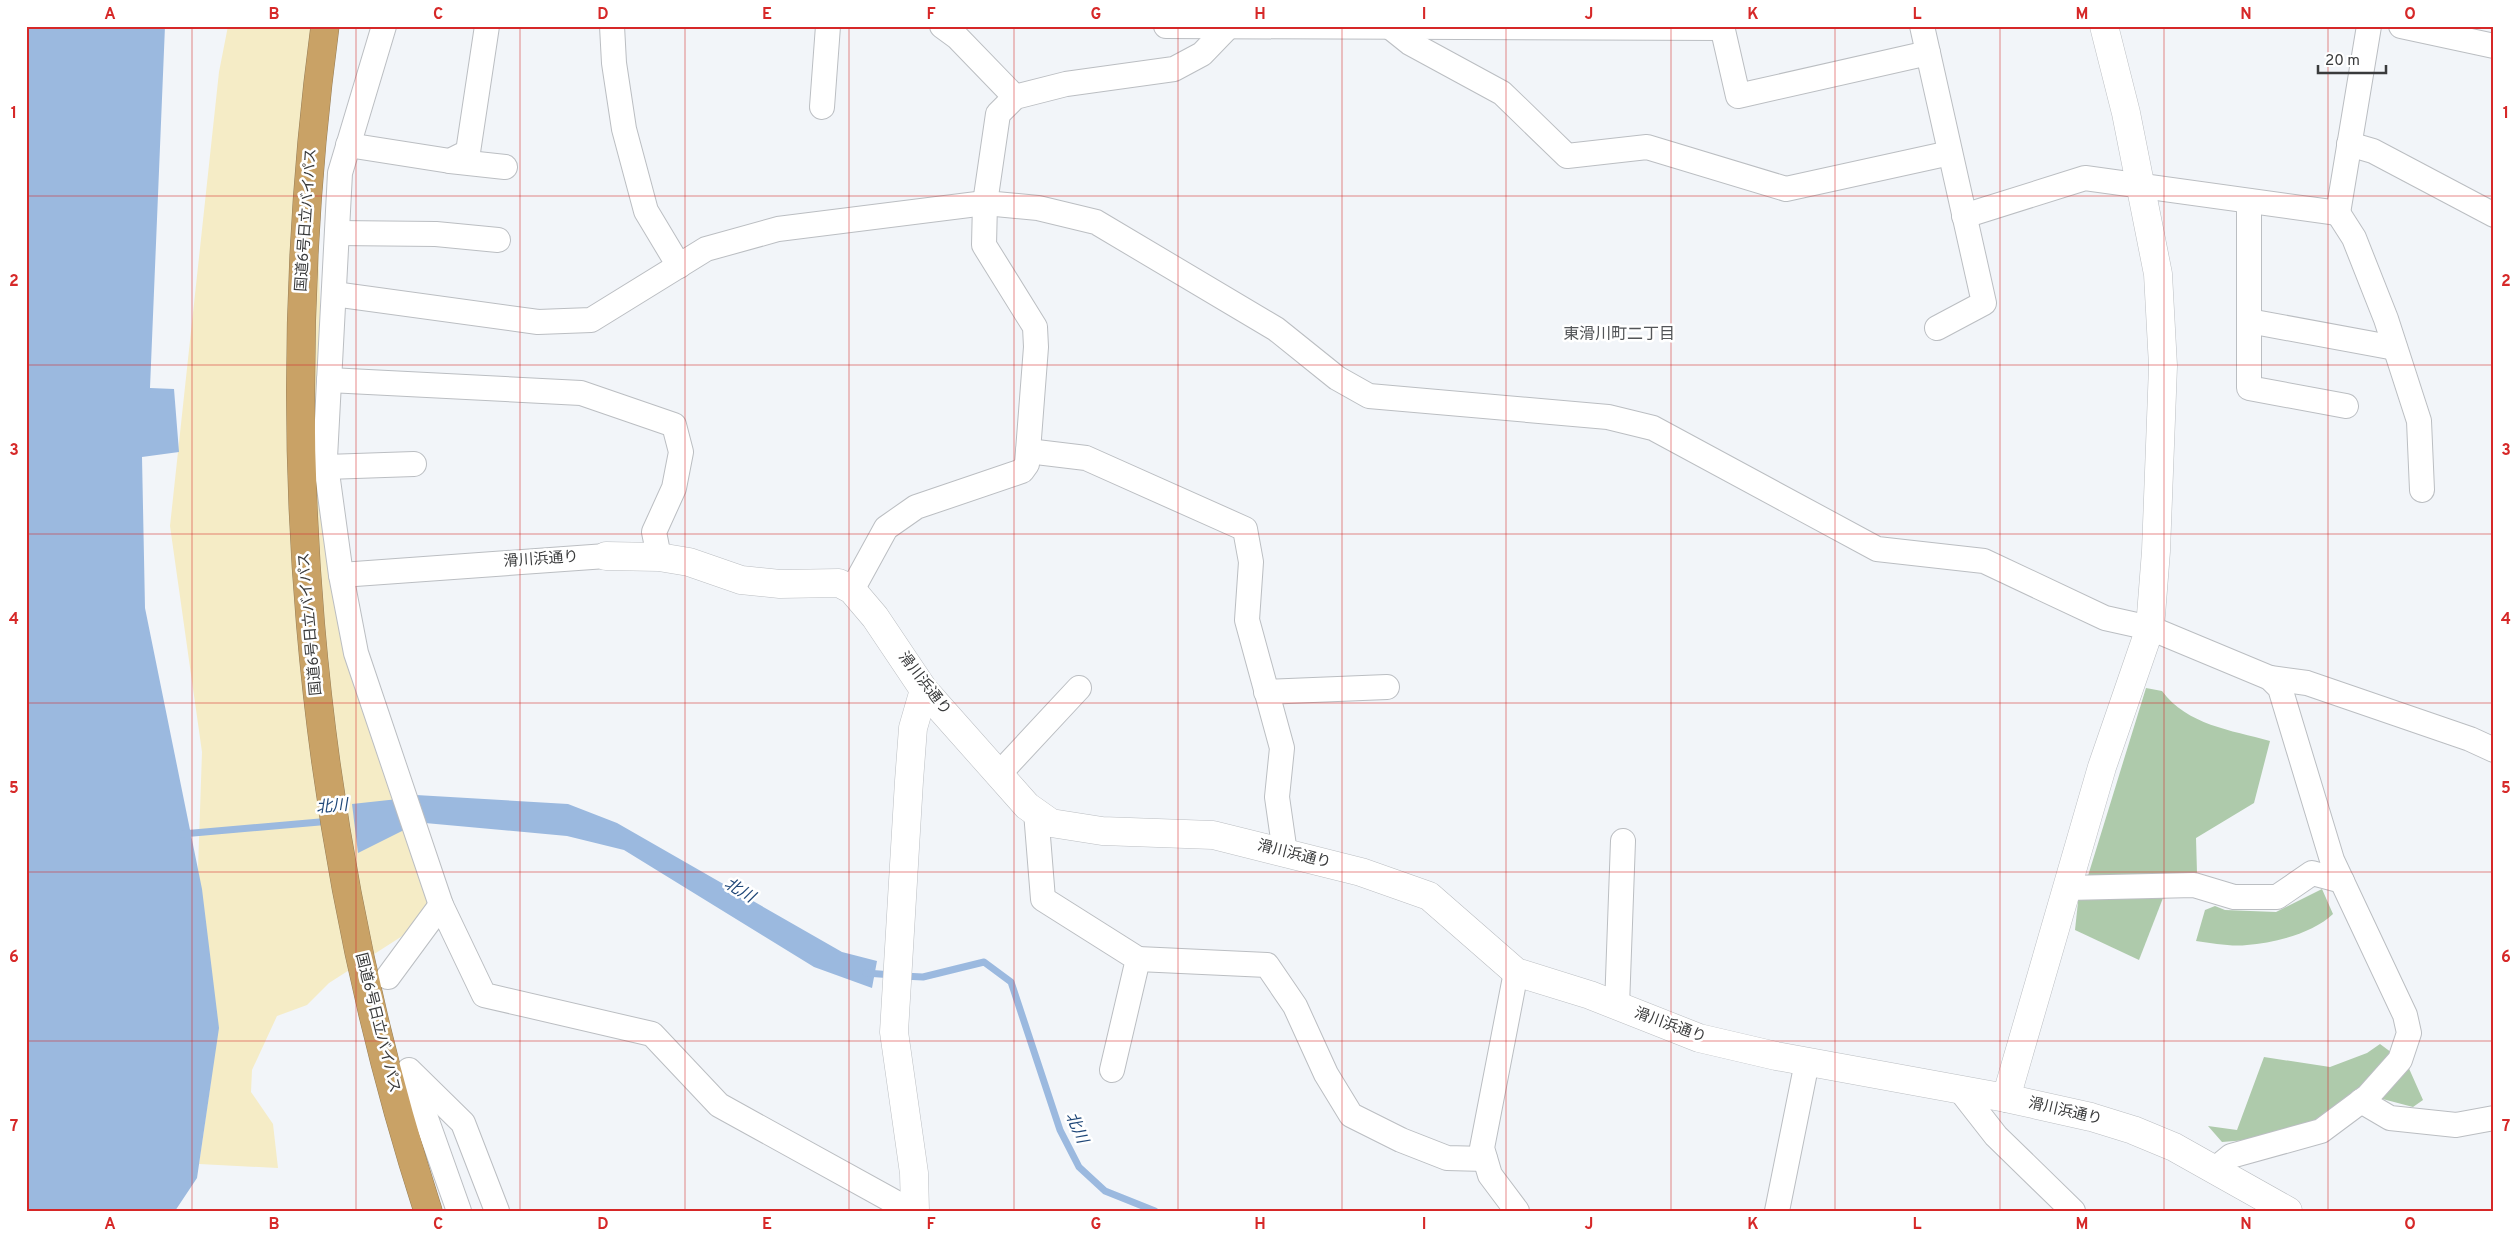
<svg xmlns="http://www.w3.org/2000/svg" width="2520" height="1237" font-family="Overpass,'Noto Sans JP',sans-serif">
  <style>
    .green { fill: #aecaab }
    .sand { fill: #f5ecc6 }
    .water { fill: #9bb9df }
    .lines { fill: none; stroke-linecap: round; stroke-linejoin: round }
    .stream { stroke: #9bb9df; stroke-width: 7 }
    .street-casing { stroke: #bbbec2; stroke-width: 26 }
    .secondary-casing { stroke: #bbbec2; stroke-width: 29 }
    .highway-casing { stroke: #977e57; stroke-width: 29 }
    .street { stroke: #fff; stroke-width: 24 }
    .secondary { stroke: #fff; stroke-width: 28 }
    .highway { stroke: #c9a266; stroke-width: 28 }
    .grid { fill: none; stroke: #d62828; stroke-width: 1; stroke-opacity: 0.55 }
    .labels { text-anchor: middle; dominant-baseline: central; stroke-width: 5; stroke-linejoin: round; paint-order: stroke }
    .street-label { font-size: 15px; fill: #3a3b3c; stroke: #fff }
    .neighbourhood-label { font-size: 16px; fill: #525457; stroke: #fff }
    .water-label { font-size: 16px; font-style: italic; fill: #1f4778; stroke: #fff }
    .neatline { fill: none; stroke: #d62828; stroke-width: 2 }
    .grid-label { font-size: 16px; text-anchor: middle; font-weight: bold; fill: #d62828 }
  </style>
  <rect width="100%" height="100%" fill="#f2f5f9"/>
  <g class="green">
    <path d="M2146 688 2162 691C2187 725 2231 730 2270 741L2254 803 2196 838 2197 873 2087 879Z"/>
    <path d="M2322 889 2333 914C2313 933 2275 943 2247 945 2231 947 2213 943 2196 941L2205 910 2215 906 2225 910 2276 912Z"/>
    <path d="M2079 893 2163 898 2139 960 2075 930Z"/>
    <path d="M2380 1044 2407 1064 2423 1100 2413 1107 2375 1097 2313 1124 2273 1138 2222 1142 2208 1126 2237 1130 2264 1057 2330 1067 2367 1053Z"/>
  </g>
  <path class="sand" d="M228 26H330L316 180 325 458 339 560 432 917 329 983 307 1005 277 1016 252 1070 251 1092 273 1124 278 1168 199 1164 211 1081 213 984 198 870 202 752 170 526 219 72Z"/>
  <g class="water">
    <path d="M26 26H165L150 388 174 389 179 452 142 457 145 608 202 889 219 1028 197 1178 175 1211H26Z"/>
    <path d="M416 795 568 804 617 823 842 952 877 961 872 988 814 967 624 850 567 836 425 823Z"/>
    <path d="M398 799 408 828 358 853 352 804Z"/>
  </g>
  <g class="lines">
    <g class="stream">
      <path d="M182 834 331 821"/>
      <path d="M866 973 893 975"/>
      <path d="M903 976 923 977 984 962 1011 982 1060 1130 1079 1167 1105 1191 1155 1211"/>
    </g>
    <g class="street-casing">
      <g id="street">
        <path d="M384 26 340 173 325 458 341 575 356 653 441 905"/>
        <path d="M612 26 614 63 624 129 646 211 679 266"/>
        <path d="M942 26 957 37 1015 97"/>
        <path d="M1166 26 1722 28"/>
        <path d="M1722 26 1738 96 1928 53"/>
        <path d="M1922 26 1984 303 1937 328"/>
        <path d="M2401 26 2494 46"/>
        <path d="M1390 27 1410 43 1502 93 1567 156 1647 147 1786 189 1950 153"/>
        <path d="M822 107 828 26"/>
        <path d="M2349 144 2373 151 2494 215"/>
        <path d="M348 145 450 161 468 152 487 26"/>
        <path d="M450 161 505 167"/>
        <path d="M2249 201V388L2346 406"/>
        <path d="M2338 213 2354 238 2386 319 2419 421 2422 490"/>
        <path d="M1964 216 2085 178 2338 213 2369 26"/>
        <path d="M337 233 436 234 498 240"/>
        <path d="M334 294 538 322 591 320 706 249 778 229 985 203 1038 208 1096 222 1276 329 1337 378 1369 396 1608 417 1653 428 1877 549 1984 561 2105 618 2150 628 2270 678 2280 688 2332 860 2405 1015 2409 1033 2400 1060 2368 1096 2321 1131 2231 1156 2214 1170"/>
        <path d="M2249 321 2395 348"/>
        <path d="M329 380 581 393 674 425 681 452 674 488 654 532 659 557"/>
        <path d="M1028 451 1086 458 1245 529 1251 562 1247 620 1282 748 1277 797 1285 853"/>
        <path d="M326 467 414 464"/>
        <path d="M341 575 606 556"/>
        <path d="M852 590 886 528 916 507 1022 471 1027 464 1036 347 1035 327 984 245 985 203 998 114 1015 97 1066 84 1174 69 1202 54 1229 26"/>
        <path d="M2270 678 2307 683 2470 739 2494 750"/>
        <path d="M1266 692 1387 687"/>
        <path d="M998 775 1079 688"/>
        <path d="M1036 812 1043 899 1138 959 1112 1070"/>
        <path d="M2067 888 2194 885 2234 897H2277L2312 873 2342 881"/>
        <path d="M1138 959 1267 965 1295 1006 1326 1074 1351 1115 1401 1140 1447 1158 1485 1159"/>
        <path d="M1516 972 1482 1148 1490 1175 1517 1211"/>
        <path d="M388 977 441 905 484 995 652 1034 719 1105 911 1211"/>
        <path d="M1617 1006 1623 841"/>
        <path d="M409 1070 463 1123 497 1211"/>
        <path d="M411 1076 459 1211"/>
        <path d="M1960 1090 1996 1136 2073 1211"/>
        <path d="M2361 1101 2390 1118 2456 1125 2494 1118"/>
        <path d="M1777 1211 1807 1062"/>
      </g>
    </g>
    <g class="secondary-casing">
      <g id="secondary">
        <path d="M606 556 659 557 689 562 741 580 780 584 839 583 852 590 875 617 924 690 1027 806 1051 823 1102 831 1213 835 1361 872 1429 896 1516 972 1590 995 1699 1038 1776 1056 2006 1098 2091 1117 2133 1130 2174 1147 2288 1211"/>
        <path d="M2006 1098 2102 767 2150 628 2156 551 2163 366 2158 274 2126 113 2104 26"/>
        <path d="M915 1211 914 1173 894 1032 909 781 913 728 924 690"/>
      </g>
    </g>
    <g class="highway-casing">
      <path id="highway" d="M325 26C272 422 305 830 428 1211"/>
    </g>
    <use href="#street" class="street"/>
    <use href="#secondary" class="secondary"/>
    <use href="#highway" class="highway"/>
  </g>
  <path class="grid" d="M192 26V1211M356 26V1211M520 26V1211M685 26V1211M849 26V1211M1014 26V1211M1178 26V1211M1342 26V1211M1506 26V1211M1671 26V1211M1835 26V1211M2000 26V1211M2164 26V1211M2328 26V1211M26 196H2494M26 365H2494M26 534H2494M26 703H2494M26 872H2494M26 1041H2494"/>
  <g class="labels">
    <g class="street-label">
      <text transform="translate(307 220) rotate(-86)">国道6号日立バイパス</text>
      <text transform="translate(541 560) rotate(-4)">滑川浜通り</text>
      <text transform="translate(311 624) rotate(-95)">国道6号日立バイパス</text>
      <text transform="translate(924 684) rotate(52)">滑川浜通り</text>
      <text transform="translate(1294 855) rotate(14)">滑川浜通り</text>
      <text transform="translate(377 1023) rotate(76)">国道6号日立バイパス</text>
      <text transform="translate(1670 1026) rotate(20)">滑川浜通り</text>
      <text transform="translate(2065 1112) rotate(13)">滑川浜通り</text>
    </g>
    <g class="neighbourhood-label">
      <text x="1619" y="335">東滑川町二丁目</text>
    </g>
    <g class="water-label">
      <text transform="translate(332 807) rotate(-5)">北川</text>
      <text transform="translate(739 891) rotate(31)">北川</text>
      <text transform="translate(1076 1128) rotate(66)">北川</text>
    </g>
  </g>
  <rect width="2520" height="1237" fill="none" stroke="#ffffff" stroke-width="55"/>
  <path d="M2318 65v8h68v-8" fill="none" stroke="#3a3b3c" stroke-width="2.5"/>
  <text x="2325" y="65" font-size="15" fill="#3a3b3c" stroke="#ffffff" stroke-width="4" paint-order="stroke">20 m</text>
  <rect x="28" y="28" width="2464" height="1182" class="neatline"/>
  <g class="grid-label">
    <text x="110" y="19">A</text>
    <text x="274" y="19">B</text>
    <text x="438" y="19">C</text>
    <text x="603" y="19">D</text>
    <text x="767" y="19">E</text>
    <text x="931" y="19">F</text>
    <text x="1096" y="19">G</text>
    <text x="1260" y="19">H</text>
    <text x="1424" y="19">I</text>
    <text x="1589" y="19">J</text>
    <text x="1753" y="19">K</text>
    <text x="1917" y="19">L</text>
    <text x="2082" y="19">M</text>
    <text x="2246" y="19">N</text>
    <text x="2410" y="19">O</text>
    <text x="14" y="118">1</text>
    <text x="2506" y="118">1</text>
    <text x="14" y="286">2</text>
    <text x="2506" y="286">2</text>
    <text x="14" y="455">3</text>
    <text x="2506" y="455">3</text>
    <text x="14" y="624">4</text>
    <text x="2506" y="624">4</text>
    <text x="14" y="793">5</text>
    <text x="2506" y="793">5</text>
    <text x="14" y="962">6</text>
    <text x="2506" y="962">6</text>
    <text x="14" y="1131">7</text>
    <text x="2506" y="1131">7</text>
    <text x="110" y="1229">A</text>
    <text x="274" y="1229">B</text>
    <text x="438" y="1229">C</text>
    <text x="603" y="1229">D</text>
    <text x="767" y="1229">E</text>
    <text x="931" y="1229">F</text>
    <text x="1096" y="1229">G</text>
    <text x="1260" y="1229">H</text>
    <text x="1424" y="1229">I</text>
    <text x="1589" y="1229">J</text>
    <text x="1753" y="1229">K</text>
    <text x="1917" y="1229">L</text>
    <text x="2082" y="1229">M</text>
    <text x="2246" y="1229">N</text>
    <text x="2410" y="1229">O</text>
  </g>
</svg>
